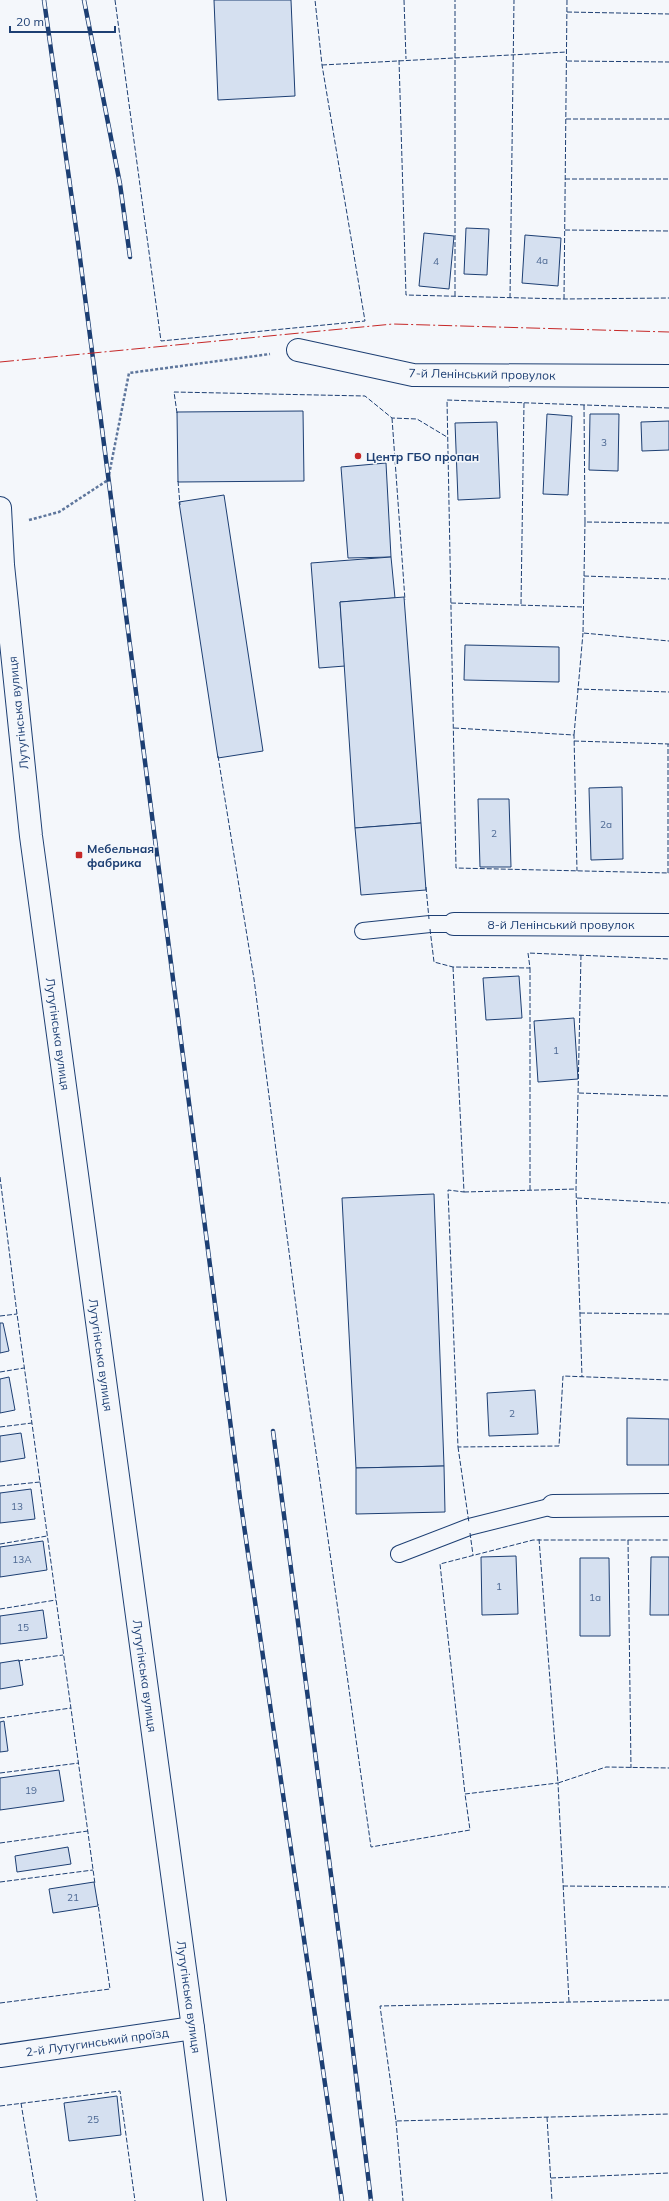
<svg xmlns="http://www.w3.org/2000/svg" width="669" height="2201" font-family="Mulish,sans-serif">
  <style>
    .building { fill: #d5e0f0; stroke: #1d3f73 }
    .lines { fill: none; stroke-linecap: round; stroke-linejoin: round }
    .lane-casing { stroke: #1d3f73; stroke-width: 18 }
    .street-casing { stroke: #1d3f73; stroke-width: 24 }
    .primary-casing { stroke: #1d3f73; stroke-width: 24 }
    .path { stroke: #5e769c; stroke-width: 2.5; stroke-dasharray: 3 2; stroke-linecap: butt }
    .lane { stroke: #f4f7fb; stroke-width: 16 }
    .street { stroke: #f4f7fb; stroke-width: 22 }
    .primary { stroke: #f4f7fb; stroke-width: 22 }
    .rail-casing { stroke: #1d3f73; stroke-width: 4.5 }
    .rail { stroke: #f4f7fb; stroke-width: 3; stroke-dasharray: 9; stroke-linecap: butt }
    .fence { stroke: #1d3f73; stroke-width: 1; stroke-dasharray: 5 2; stroke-linecap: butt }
    .power { stroke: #c62828; stroke-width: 1; stroke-dasharray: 14 3 2 3; stroke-linecap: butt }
    .poi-dot { fill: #c62828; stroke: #f4f7fb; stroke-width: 1.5 }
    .labels { text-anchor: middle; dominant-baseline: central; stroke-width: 3; stroke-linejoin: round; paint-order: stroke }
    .number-label { font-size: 10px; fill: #4b6792 }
    .street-label { font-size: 12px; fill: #1d3f73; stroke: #f4f7fb }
    .poi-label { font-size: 12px; font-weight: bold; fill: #1d3f73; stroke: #f4f7fb; text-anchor: start }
  </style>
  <rect width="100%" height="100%" fill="#f4f7fb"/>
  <g class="building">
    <path d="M214 0H291L295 96 218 100Z"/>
    <path d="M466 228 489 229 487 275 464 274Z"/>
    <path d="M424 233 454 236 449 289 419 286Z"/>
    <path d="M525 235 561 238 558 286 522 283Z"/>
    <path d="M303 411 304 481 178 482 177 412Z"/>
    <path d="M547 414 572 416 568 495 543 494Z"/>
    <path d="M590 414H619L618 471 589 470Z"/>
    <path d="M669 421V450L642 451 641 422Z"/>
    <path d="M497 422 500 498 458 500 455 423Z"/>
    <path d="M386 463 391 557 348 558 341 467Z"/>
    <path d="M224 495 263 751 218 758 179 502Z"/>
    <path d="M391 557 395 598 340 602 345 666 319 668 311 563Z"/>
    <path d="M404 597 421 823 355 828 340 602Z"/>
    <path d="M465 645 559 647V682L464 680Z"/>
    <path d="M622 787 623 859 591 860 589 788Z"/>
    <path d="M478 799H509L511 867H480Z"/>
    <path d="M421 823 426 890 361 895 355 828Z"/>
    <path d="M519 976 522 1018 486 1020 483 978Z"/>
    <path d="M574 1018 578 1079 538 1082 534 1021Z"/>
    <path d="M434 1194 444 1466 356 1468 342 1198Z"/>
    <path d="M0 1323H3L9 1351 0 1353Z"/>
    <path d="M9 1377 15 1410 0 1413V1379Z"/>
    <path d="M535 1390 538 1434 489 1436 487 1393Z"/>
    <path d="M627 1418 669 1419V1465H627Z"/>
    <path d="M21 1433 25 1458 0 1462V1436Z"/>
    <path d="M444 1466 445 1512 356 1514V1468Z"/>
    <path d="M31 1489 35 1519 0 1523V1493Z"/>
    <path d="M43 1541 47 1570 0 1577V1547Z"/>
    <path d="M516 1556 518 1614 482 1615 481 1557Z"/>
    <path d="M651 1557H669V1615H650Z"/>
    <path d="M580 1558H609L610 1636H580Z"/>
    <path d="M43 1610 47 1638 0 1644V1616Z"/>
    <path d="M19 1660 23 1685 0 1689V1663Z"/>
    <path d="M4 1721 8 1751 0 1752V1722Z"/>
    <path d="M59 1770 64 1801 0 1810V1778Z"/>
    <path d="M68 1847 71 1864 17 1872 15 1856Z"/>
    <path d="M94 1882 98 1906 53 1913 49 1889Z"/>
    <path d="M117 2096 121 2135 69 2141 64 2103Z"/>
  </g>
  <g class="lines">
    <g class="lane-casing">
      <g id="lane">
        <path d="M363 931 430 924H454"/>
        <path d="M399 1554 469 1527 553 1506"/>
      </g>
    </g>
    <g class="street-casing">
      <g id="street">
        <path d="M298 350 413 375 669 376"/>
        <path d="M454 924 669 925"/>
        <path d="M553 1506 669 1505"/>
        <path d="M0 2056 193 2028"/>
      </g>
    </g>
    <g class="primary-casing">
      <path id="primary" d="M0 508 3 565 31 836 193 2028 215 2201"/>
    </g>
    <path class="path" d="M29 520 59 512 108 480 129 373 270 354"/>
    <use href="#lane" class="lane"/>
    <use href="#street" class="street"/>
    <use href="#primary" class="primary"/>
    <g class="rail-casing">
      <g id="rail">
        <path d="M44 0 77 235 240 1498 342 2201"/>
        <path d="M84 0 120 184 130 257"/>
        <path d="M273 1431 342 1959 371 2201"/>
      </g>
    </g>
    <use href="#rail" class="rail"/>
    <g class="fence">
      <path d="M115 0 161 341 365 321 322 65 315 0"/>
      <path d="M404 0 406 59"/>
      <path d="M567 12 669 14"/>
      <path d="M399 60 406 295 564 299 669 298"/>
      <path d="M567 61 669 62"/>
      <path d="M322 65 567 52"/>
      <path d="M566 119H669"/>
      <path d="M565 179H669"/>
      <path d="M565 230 669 231"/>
      <path d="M455 296V0"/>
      <path d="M510 298 514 0"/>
      <path d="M564 299 567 0"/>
      <path d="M584 405 585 522"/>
      <path d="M669 408 447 400 456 868 669 873"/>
      <path d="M177 413 174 392 365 396 392 418 417 419 447 437"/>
      <path d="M392 418 405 600"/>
      <path d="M178 481 180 505"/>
      <path d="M669 523 585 522 583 633 669 641"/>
      <path d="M584 576 669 579"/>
      <path d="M451 603 583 607"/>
      <path d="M521 604 524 403"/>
      <path d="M577 689 669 692"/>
      <path d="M454 728 574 735 577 871"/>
      <path d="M574 735 583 633"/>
      <path d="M574 741 669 744"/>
      <path d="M218 756 254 979 301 1345 371 1847 470 1830 465 1794"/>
      <path d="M668 873V744"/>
      <path d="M426 887 429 919"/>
      <path d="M430 929 434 962 453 967 530 968 528 953 669 959"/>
      <path d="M581 955 576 1189 582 1377"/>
      <path d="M453 967 464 1192 448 1190 458 1447 559 1446 563 1376 669 1380"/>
      <path d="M530 968V1190"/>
      <path d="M579 1093 669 1096"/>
      <path d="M0 1177 17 1314 95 1884"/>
      <path d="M464 1192 576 1189"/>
      <path d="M577 1198 669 1203"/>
      <path d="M580 1313 669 1314"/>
      <path d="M0 1316 17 1314"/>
      <path d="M0 1372 24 1368"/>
      <path d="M0 1427 32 1423"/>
      <path d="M458 1447 469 1523"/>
      <path d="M0 1486 40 1482"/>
      <path d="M470 1533 473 1555"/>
      <path d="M539 1539 558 1783 606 1767 669 1768"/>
      <path d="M628 1540 631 1768"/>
      <path d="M0 1544 47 1536"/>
      <path d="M0 1609 56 1600"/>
      <path d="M18 1661 63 1655"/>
      <path d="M0 1718 71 1708"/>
      <path d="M0 1773 79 1763"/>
      <path d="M0 1843 88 1831"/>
      <path d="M0 1882 93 1870"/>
      <path d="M563 1886 669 1887"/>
      <path d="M669 2000 380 2006 396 2121 669 2114"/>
      <path d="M569 2002 558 1783 465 1794 440 1564 533 1540H669"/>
      <path d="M0 2003 110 1989 98 1904"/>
      <path d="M21 2103 37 2201"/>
      <path d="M0 2106 120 2091 135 2201"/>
      <path d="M547 2117 552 2201"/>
      <path d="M396 2121 403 2201"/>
      <path d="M551 2178 669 2173"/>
    </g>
    <path class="power" d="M0 362 393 324 669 332"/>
  </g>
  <g class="poi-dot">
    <circle cx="358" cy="456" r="4"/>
    <rect x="75" y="851" width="8" height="8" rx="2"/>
  </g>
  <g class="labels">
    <g class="number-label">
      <text x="542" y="260">4а</text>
      <text x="436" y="261">4</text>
      <text x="604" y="442">3</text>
      <text x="606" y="824">2а</text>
      <text x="494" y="833">2</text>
      <text x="556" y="1050">1</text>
      <text x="512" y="1413">2</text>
      <text x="17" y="1506">13</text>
      <text x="22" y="1559">13А</text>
      <text x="499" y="1586">1</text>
      <text x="595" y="1597">1а</text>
      <text x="23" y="1627">15</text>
      <text x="31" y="1790">19</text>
      <text x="73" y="1897">21</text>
      <text x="93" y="2119">25</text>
    </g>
    <g class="street-label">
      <text transform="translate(482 374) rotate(1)">7-й Ленінський провулок</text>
      <text transform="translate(18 713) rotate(-96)">Лутугінська вулиця</text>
      <text x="561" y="924">8-й Ленінський провулок</text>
      <text transform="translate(58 1034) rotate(82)">Лутугінська вулиця</text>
      <text transform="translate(101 1355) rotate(82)">Лутугінська вулиця</text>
      <text transform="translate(145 1676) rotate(82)">Лутугінська вулиця</text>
      <text transform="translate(189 1997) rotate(82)">Лутугінська вулиця</text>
      <text transform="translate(97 2042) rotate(-8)">2-й Лутугинський проїзд</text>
    </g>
    <g class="poi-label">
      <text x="366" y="456">Центр ГБО пропан</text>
      <text x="87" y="848">Мебельная<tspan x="87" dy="14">фабрика</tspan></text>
    </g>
  </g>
  <path d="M10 26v6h105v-6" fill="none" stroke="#1d3f73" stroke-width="2"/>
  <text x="16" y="26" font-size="12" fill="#1d3f73" stroke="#f4f7fb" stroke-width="3" paint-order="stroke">20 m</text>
</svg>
